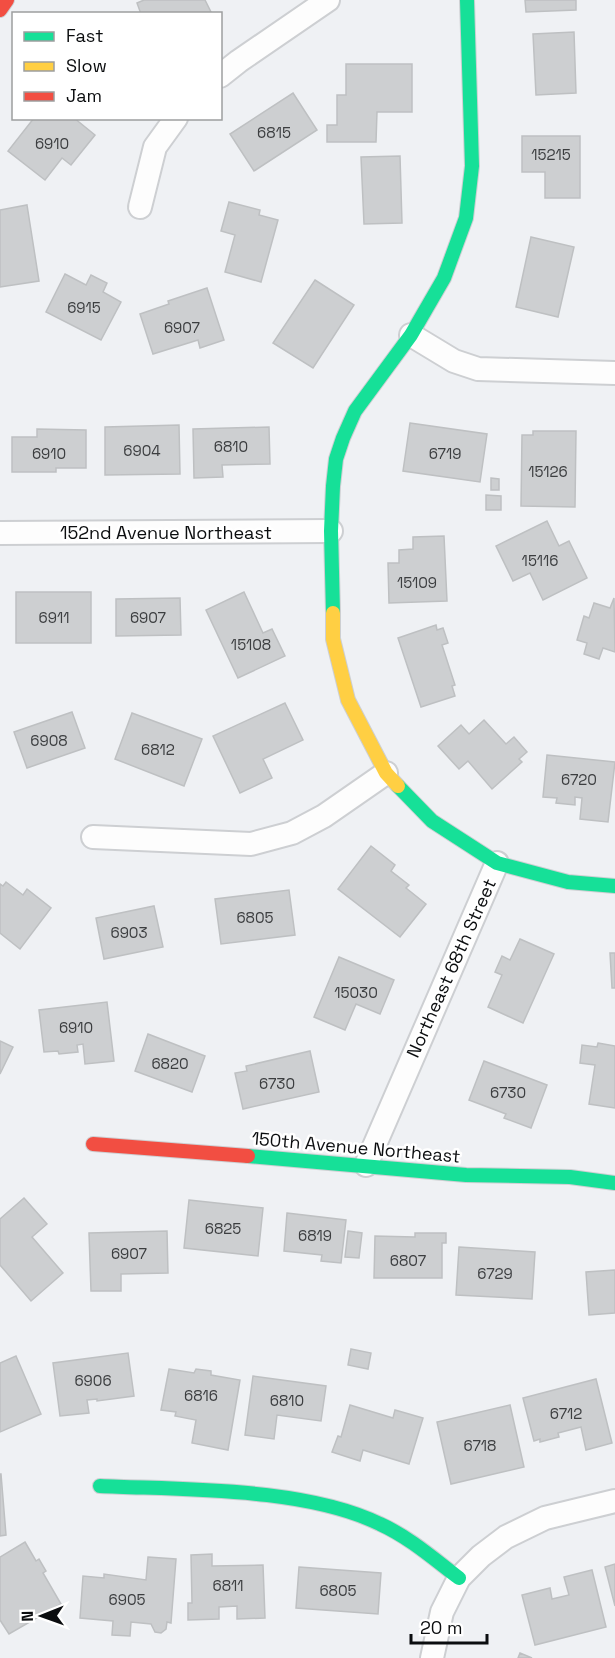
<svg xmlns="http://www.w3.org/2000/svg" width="615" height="1658" font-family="'Space Grotesk',sans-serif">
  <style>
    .building { fill: #cdcfd1; stroke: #bec0c2; stroke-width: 1.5 }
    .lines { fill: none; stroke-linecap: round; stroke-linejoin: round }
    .street-casing { stroke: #cdcfd2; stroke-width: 26 }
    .fast-casing { stroke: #cdcfd2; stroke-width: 16 }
    .slow-casing { stroke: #cdcfd2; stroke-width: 16 }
    .jam-casing { stroke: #cdcfd2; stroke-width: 16 }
    .street { stroke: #fdfdfd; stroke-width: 22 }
    .fast { stroke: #16e098; stroke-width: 14 }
    .slow { stroke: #ffcf43; stroke-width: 14 }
    .jam { stroke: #f24e42; stroke-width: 14 }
    .labels { text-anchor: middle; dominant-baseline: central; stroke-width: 5; stroke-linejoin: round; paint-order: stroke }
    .number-label { font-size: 15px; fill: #3c3e40 }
    .street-label { font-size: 18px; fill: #0b0d0f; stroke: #fff }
  </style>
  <rect width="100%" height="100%" fill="#eff1f4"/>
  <g class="building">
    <path d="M144 0H205L212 14H141L137 3Z"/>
    <path d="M525 0H576V10L526 12Z"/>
    <path d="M574 32 576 93 536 95 533 34Z"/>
    <path d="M346 64H412V112H377L376 142H327V125H337V95H346Z"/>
    <path d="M293 93 317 130 254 171 230 134Z"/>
    <path d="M34 118H74L95 135 71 165 62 158 45 180 8 151Z"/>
    <path d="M522 136H580V198H545V172H522Z"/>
    <path d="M400 156 402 223 364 224 361 157Z"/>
    <path d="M229 202 260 210 259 215 278 220 261 282 225 272 235 235 221 231Z"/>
    <path d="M27 205 39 281 0 287V210Z"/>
    <path d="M531 237 574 247 558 317 516 307Z"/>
    <path d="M65 274 86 285 91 275 107 283 103 292 121 302 101 340 46 312Z"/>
    <path d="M315 280 354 305 313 368 273 343Z"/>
    <path d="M207 288 224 340 200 348 198 340 153 354 140 314 169 304 168 301Z"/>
    <path d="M410 423 487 434 480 482 403 471Z"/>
    <path d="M179 425 180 474 105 475V427Z"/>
    <path d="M269 427 270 464 222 465 223 477 194 478 193 429Z"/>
    <path d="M37 429 86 430V468H56V472H12V437H37Z"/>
    <path d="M533 431H576L575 507 521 506 522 435H533Z"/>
    <path d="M491 478 499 479V490H491Z"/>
    <path d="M486 495 501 496V510H486Z"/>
    <path d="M547 521 559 546 569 541 587 578 543 600 530 573 513 581 496 546Z"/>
    <path d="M444 536 447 601 389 603 388 563H399V550L413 549V537Z"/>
    <rect x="16" y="592" width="75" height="51"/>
    <path d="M244 592 263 633 272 629 285 656 238 678 206 610Z"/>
    <path d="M180 598 181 635 116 636V599Z"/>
    <path d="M614 598 615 652 603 648 599 659 584 654 587 643 577 640 584 616 589 618 594 603 610 608Z"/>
    <path d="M436 625 437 630 443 628 448 643 442 645 455 685 452 686 455 696 421 707 398 638Z"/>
    <path d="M285 703 303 740 263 759 272 778 240 793 213 736Z"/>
    <path d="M72 712 85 748 27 768 14 732Z"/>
    <path d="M132 713 202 739 184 786 115 759Z"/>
    <path d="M484 720 506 744 514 737 527 752 519 759 522 762 492 789 468 761 459 769 438 746 461 725 469 734Z"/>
    <path d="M547 755 615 762 608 822 580 819 582 798 575 797V805L556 803 557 798 543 797Z"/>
    <path d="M371 846 395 865 391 871 409 885 406 888 426 904 400 937 338 889Z"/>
    <path d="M6 882 23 895 27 889 51 908 20 949 0 933V884L3 886Z"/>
    <path d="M289 890 295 935 221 944 215 899Z"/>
    <path d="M154 906 163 947 104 959 96 918Z"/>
    <path d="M520 939 554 954 523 1023 488 1007 502 975 495 972 502 956 510 960Z"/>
    <path d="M610 953H615V988H612Z"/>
    <path d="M339 957 394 980 380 1014 356 1004 345 1030 314 1017Z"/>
    <path d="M107 1002 114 1061 85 1064 83 1044 77 1045 78 1052 59 1054 58 1051 44 1052 39 1010Z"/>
    <path d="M148 1034 205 1056 192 1092 135 1071Z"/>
    <path d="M0 1041 13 1047 0 1074Z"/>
    <path d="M598 1043 615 1046V1108L589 1104 595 1065 580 1063 582 1045 597 1047Z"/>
    <path d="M310 1051 319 1092 243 1109 235 1073 247 1071 246 1066Z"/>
    <path d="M484 1061 547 1085 531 1128 504 1118 506 1114 469 1100Z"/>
    <path d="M24 1198 47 1224 32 1237 63 1273 31 1301 0 1265V1219Z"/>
    <path d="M189 1200 263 1208 258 1256 184 1248Z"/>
    <path d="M287 1213 346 1220 341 1263 321 1261 322 1255 284 1251Z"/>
    <path d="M167 1231 168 1273 121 1274V1291H91L89 1233Z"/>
    <path d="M348 1231 362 1233 359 1258 345 1257Z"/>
    <path d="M415 1233H446V1243H442V1278H374L375 1236 415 1237Z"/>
    <path d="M459 1247 535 1252 532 1299 456 1295Z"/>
    <path d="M615 1270V1313L589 1315 586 1272Z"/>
    <path d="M351 1349 371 1353 368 1369 348 1365Z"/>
    <path d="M128 1353 134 1396 97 1401V1399L87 1400 89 1413 60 1416 53 1363Z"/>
    <path d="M16 1356 41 1414 0 1432V1363Z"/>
    <path d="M169 1369 194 1373 196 1369 211 1371V1375L240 1380 228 1450 192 1443 196 1420 175 1416 176 1412 161 1410Z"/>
    <path d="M253 1376 326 1386 321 1421 277 1415 274 1439 245 1435Z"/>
    <path d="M596 1379 612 1443 586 1450 581 1427 558 1433 559 1437 540 1442V1439L534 1441 523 1398Z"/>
    <path d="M350 1405 393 1418 395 1410 423 1418 409 1464 363 1450 360 1461 332 1452 338 1436 341 1437Z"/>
    <path d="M510 1405 524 1467 451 1484 437 1422Z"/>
    <path d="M1 1474 6 1535 0 1536V1474Z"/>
    <path d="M25 1542 36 1561 39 1559 46 1571 43 1573 61 1604 9 1634 0 1620V1557Z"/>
    <path d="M212 1554V1566L263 1565 265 1618 237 1619V1606L219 1607V1619L188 1620V1603H192L191 1555Z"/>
    <path d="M148 1557 176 1559 171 1623 167 1622 166 1629 161 1633 155 1632 151 1624 131 1622 130 1636 112 1635 113 1621 80 1618 83 1576 104 1578V1574L146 1580Z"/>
    <path d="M615 1564V1606L605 1567Z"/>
    <path d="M299 1567 381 1573 378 1614 296 1608Z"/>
    <path d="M592 1570 606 1627 535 1645 522 1595 550 1588 552 1599 569 1595 564 1577Z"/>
    <path d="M520 1653 532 1658H518Z"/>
  </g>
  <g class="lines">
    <g class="street-casing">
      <g id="street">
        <path d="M220 76 239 61 328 0"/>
        <path d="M140 207 155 147 176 118"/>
        <path d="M411 335 454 361 478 369 615 373"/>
        <path d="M0 533 331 531"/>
        <path d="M93 837 251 844 292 833 324 816 386 773"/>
        <path d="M366 1165 497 863"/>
        <path d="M432 1658 442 1612 459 1578 481 1556 506 1537 545 1518 615 1501"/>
      </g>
    </g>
    <g class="fast-casing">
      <g id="fast">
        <path d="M333 613 331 531 333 486 336 459 343 438 355 411 411 335 444 278 466 218 472 166 467 0"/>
        <path d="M398 786 432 821 497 863 568 882 615 886"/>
        <path d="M248 1156 466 1175 570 1177 615 1183"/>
        <path d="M100 1486C184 1490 304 1487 380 1524 409 1537 434 1559 459 1578"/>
      </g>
    </g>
    <g class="slow-casing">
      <path id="slow" d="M333 613V639L348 700 386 773 398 786"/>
    </g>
    <g class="jam-casing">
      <g id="jam">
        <path d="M0 10 7 0"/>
        <path d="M93 1144 248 1156"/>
      </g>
    </g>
    <use href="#street" class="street"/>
    <use href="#fast" class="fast"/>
    <use href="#slow" class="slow"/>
    <use href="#jam" class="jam"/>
  </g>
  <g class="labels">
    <g class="number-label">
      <text x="274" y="132">6815</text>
      <text x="52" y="143">6910</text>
      <text x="551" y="154">15215</text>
      <text x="84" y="307">6915</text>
      <text x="182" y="327">6907</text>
      <text x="231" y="446">6810</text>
      <text x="142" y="450">6904</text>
      <text x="49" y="453">6910</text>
      <text x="445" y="453">6719</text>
      <text x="548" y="471">15126</text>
      <text x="540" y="560">15116</text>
      <text x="417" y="582">15109</text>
      <text x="54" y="617">6911</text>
      <text x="148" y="617">6907</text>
      <text x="251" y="644">15108</text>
      <text x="49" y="740">6908</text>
      <text x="158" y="749">6812</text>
      <text x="579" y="779">6720</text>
      <text x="255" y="917">6805</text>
      <text x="129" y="932">6903</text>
      <text x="356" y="992">15030</text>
      <text x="76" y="1027">6910</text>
      <text x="170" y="1063">6820</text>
      <text x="277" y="1083">6730</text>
      <text x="508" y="1092">6730</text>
      <text x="223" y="1228">6825</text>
      <text x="315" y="1235">6819</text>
      <text x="129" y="1253">6907</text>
      <text x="408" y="1260">6807</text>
      <text x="495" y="1273">6729</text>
      <text x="93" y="1380">6906</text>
      <text x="201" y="1395">6816</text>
      <text x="287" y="1400">6810</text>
      <text x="566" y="1413">6712</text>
      <text x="480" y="1445">6718</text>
      <text x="228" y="1585">6811</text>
      <text x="338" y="1590">6805</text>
      <text x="127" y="1599">6905</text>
    </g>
    <g class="street-label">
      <text x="166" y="532">152nd Avenue Northeast</text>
      <text transform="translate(451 968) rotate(-66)">Northeast 68th Street</text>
      <text transform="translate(356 1147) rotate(5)">150th Avenue Northeast</text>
    </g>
  </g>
  <rect x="12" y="12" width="210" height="108" fill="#ffffff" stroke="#9d9e9f" stroke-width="1.5"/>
  <rect x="24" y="32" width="30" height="9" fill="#16e098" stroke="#9d9e9f" stroke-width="1.5"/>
  <text x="66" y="42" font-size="18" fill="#0b0d0f">Fast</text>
  <rect x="24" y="62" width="30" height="9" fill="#ffcf43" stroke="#9d9e9f" stroke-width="1.5"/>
  <text x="66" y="72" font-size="18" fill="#0b0d0f">Slow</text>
  <rect x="24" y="92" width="30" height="9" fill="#f24e42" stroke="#9d9e9f" stroke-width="1.5"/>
  <text x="66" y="102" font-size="18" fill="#0b0d0f">Jam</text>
  <g transform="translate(42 1616) rotate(269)" stroke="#ffffff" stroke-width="4.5" paint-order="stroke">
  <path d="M0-4.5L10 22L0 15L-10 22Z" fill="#0b0d0f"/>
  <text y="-9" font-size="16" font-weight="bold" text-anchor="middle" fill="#0b0d0f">N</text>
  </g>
  <path d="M411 1634v9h76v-9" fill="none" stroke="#0b0d0f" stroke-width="3"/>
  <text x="420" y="1634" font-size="18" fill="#0b0d0f" stroke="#ffffff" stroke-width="4.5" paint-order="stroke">20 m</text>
</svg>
